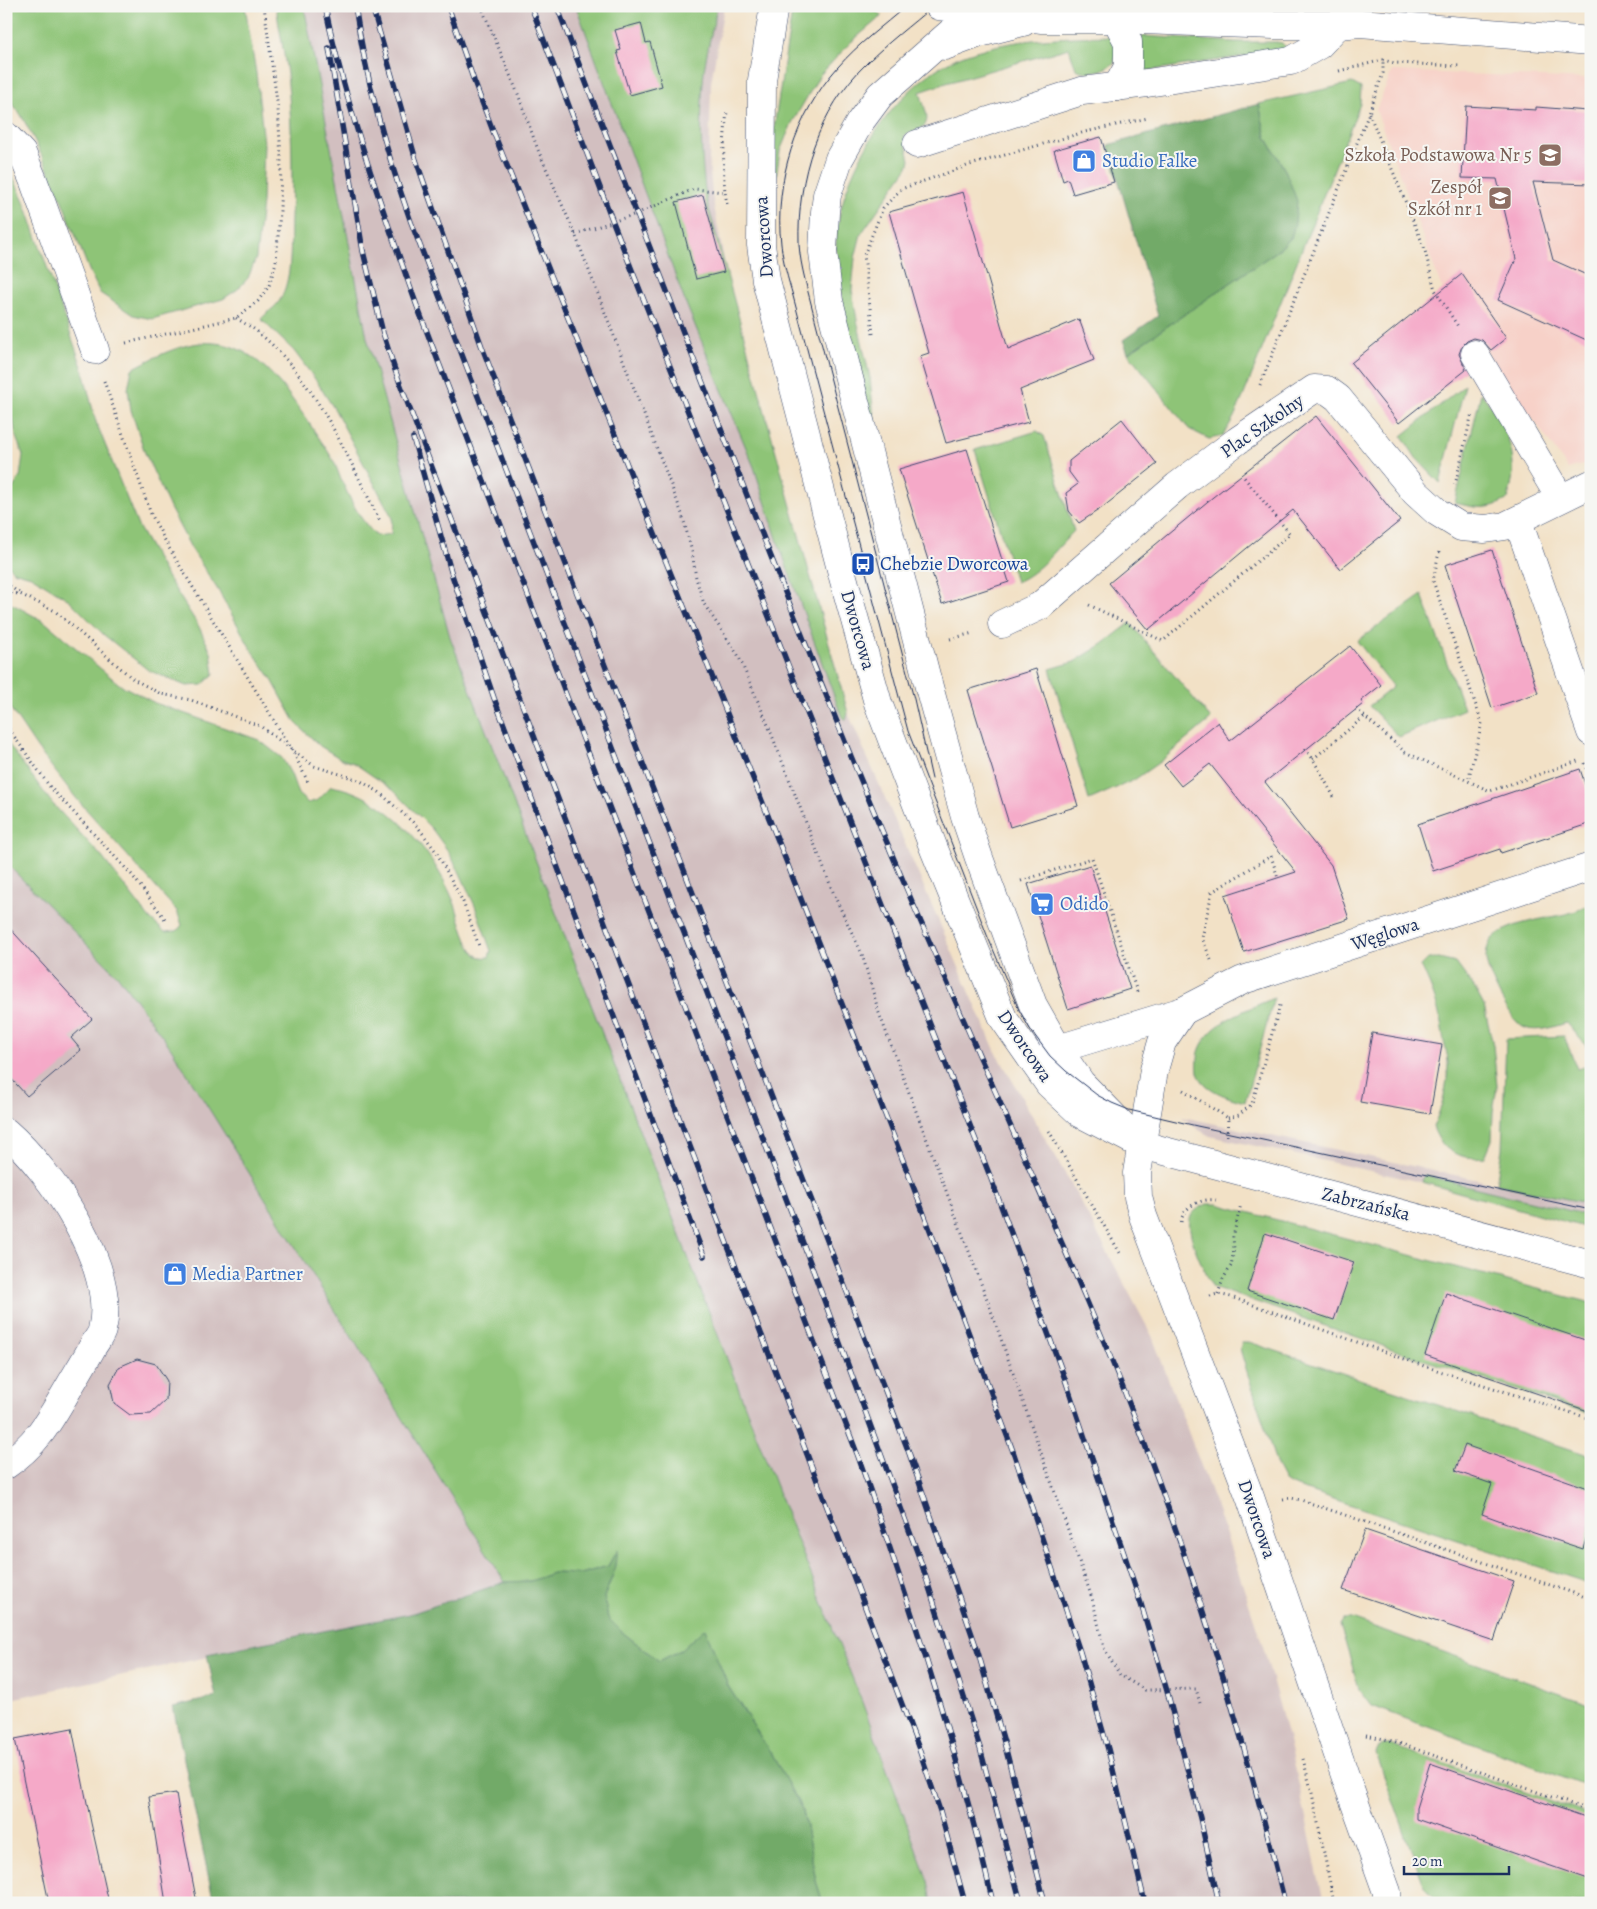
<svg xmlns="http://www.w3.org/2000/svg" width="1597" height="1909" font-family="Alegreya,serif">
  <style>
    .built { fill: #f7d1c8 }
    .industrial { fill: #d2bfc0 }
    .green { fill: #8ec477; stroke: #547a6a }
    .forest { fill: #72aa68; stroke: #466c63 }
    .building { fill: #f5a9c8 }
    .lines { fill: none; stroke-linecap: round; stroke-linejoin: round }
    .minor-casing { stroke: #3b4a6e; stroke-width: 29 }
    .major-casing { stroke: #3b4a6e; stroke-width: 29 }
    .path { stroke: #3b4a6e; stroke-width: 3; stroke-dasharray: 1 4; stroke-linecap: butt }
    .minor { stroke: #fff; stroke-width: 28 }
    .major { stroke: #fff; stroke-width: 28 }
    .tram { stroke: #1b2f5e; stroke-width: 1 }
    .rail-casing { stroke: #1b2f5e; stroke-width: 5.5 }
    .rail { stroke: #f6f6f2; stroke-width: 4; stroke-dasharray: 11; stroke-linecap: butt }
    .labels { text-anchor: middle; dominant-baseline: central; stroke-width: 4; stroke-linejoin: round; paint-order: stroke }
    .education-label { font-size: 19px; fill: #785e54; stroke: #f6f6f2; text-anchor: end }
    .shop-label { font-size: 19px; fill: #366cbe; stroke: #f6f6f2; text-anchor: start }
    .street-label { font-size: 19px; fill: #1b2f5e; stroke: #f6f6f2 }
    .transit-label { font-size: 19px; fill: #164399; stroke: #f6f6f2; text-anchor: start }
  </style>
  <rect width="100%" height="100%" fill="#f6f6f2"/>
  <filter id="ink" filterUnits="userSpaceOnUse"><feTurbulence type="fractalNoise" baseFrequency=".02" numOctaves="2"/><feDisplacementMap in="SourceGraphic" scale="10" xChannelSelector="R" yChannelSelector="G"/><feConvolveMatrix kernelMatrix="1 2 1 2 8 2 1 2 1" color-interpolation-filters="sRGB"/></filter>
  <filter id="wash" filterUnits="userSpaceOnUse"><feTurbulence type="fractalNoise" baseFrequency=".0096" numOctaves="4" result="noise"/><feDisplacementMap in="SourceGraphic" scale="20" xChannelSelector="R" yChannelSelector="G"/><feGaussianBlur stdDeviation="1.12" result="paint"/><feColorMatrix in="noise" values="0 0 0 0 0 0 0 0 0 0 0 0 0 0 0 0 0 1.4 0 .05"/><feComposite in="paint" operator="in"/></filter>
  <g filter="url(#wash)">
    <rect width="100%" height="100%" fill="#f2e1c6"/>
    <path class="built" d="M1392 71 1591 79V462L1568 469 1441 286 1376 110Z"/>
    <g class="industrial">
      <path d="M304 6H724L711 83 709 159 712 195 726 271 848 713 995 1050 1076 1193 1152 1336 1217 1508 1263 1646 1291 1748 1324 1903H932L928 1881 862 1702 782 1502 450 637 367 338Z"/>
      <path d="M6 863 118 976 171 1048 505 1582 410 1614 6 1700Z"/>
      <path d="M1182 1117 1591 1204V1219L1210 1136 1199 1130Z"/>
    </g>
    <g class="green">
      <path d="M6 6H245L256 73 264 143 262 202 256 258 248 278 238 289 223 299 152 319 133 315 100 293 89 270 60 196 35 141 21 115 6 95Z"/>
      <path d="M276 6H304L367 338 450 637 782 1502 862 1702 928 1881 932 1903H823L816 1881 803 1811 772 1755 728 1686 705 1629 681 1650 659 1661 622 1632 608 1618 604 1597 614 1572 616 1552 608 1566 581 1574 553 1573 531 1581 505 1582 171 1048 118 976 6 863V741L52 803 102 857 150 919 165 932 177 931 182 925 177 911 76 798 37 748 6 702V604L14 605 45 622 119 684 155 703 259 740 282 758 291 774 298 794 308 803 318 800 331 786C388 795 433 851 454 902 460 917 463 937 473 951 476 957 483 958 489 957L491 951 475 906 460 873 448 851 432 829 393 790 354 763 341 759 320 746 296 723 271 678 251 649 218 590 191 548 170 508 145 453 131 410 128 389 132 369C155 357 186 340 214 343 258 346 286 390 309 423 316 434 325 446 332 458 337 466 339 477 344 486 352 503 362 523 377 536L391 534 392 517 335 410 315 379 294 351 261 319C266 313 276 307 280 300 293 277 290 244 291 218 293 170 292 122 287 74 284 51 279 29 276 6Z"/>
      <path d="M576 6H717C713 28 707 49 704 71 700 113 700 161 707 202L848 713 846 720 841 715 779 545 754 467 684 299Z"/>
      <path d="M793 6H864L883 15 850 43 820 75 792 123 780 151 772 203 773 134Z"/>
      <path d="M1113 36 1117 49 1114 63C1105 71 1087 75 1076 69L1069 48 943 84 920 92C928 120 935 126 904 135L910 160 908 167 861 234 855 258 852 290 857 320 870 378 876 436C866 401 855 365 846 330 842 314 842 297 840 281 838 270 836 258 836 247 836 175 897 78 967 54 1013 38 1064 37 1113 36Z"/>
      <path d="M1143 36 1235 42H1277L1282 43 1286 47 1285 50 1140 72 1143 56 1141 39Z"/>
      <path d="M1352 83 1361 88 1360 104 1243 397 1234 417 1223 436 1209 439 1189 429 1128 353 1277 251 1291 238 1286 172 1266 137 1259 104Z"/>
      <path d="M6 169 12 175 24 201 82 367 96 422 138 526 166 575 198 625 211 652 214 674 202 685 186 686 148 670 104 635 69 600 31 576 13 571 6 563V499L20 477 23 455 16 437 13 419 6 406Z"/>
      <path d="M1465 385 1440 483 1416 458 1402 436Z"/>
      <path d="M1481 393C1499 415 1514 442 1513 471 1513 480 1510 490 1508 499 1488 511 1477 508 1455 503Z"/>
      <path d="M1037 431 1044 436 1074 531C1057 548 1039 573 1016 582L975 450Z"/>
      <path d="M1422 595 1464 709 1399 737 1369 706 1393 687 1357 641Z"/>
      <path d="M1130 623 1211 719 1161 761 1134 780 1089 800 1050 669 1074 662 1103 644Z"/>
      <path d="M1591 904V1046L1587 1047 1567 1023C1555 1026 1538 1033 1525 1028 1511 1023 1487 974 1486 959 1486 952 1488 943 1493 938 1511 921 1550 919 1573 912 1579 910 1585 907 1591 904Z"/>
      <path d="M1428 959H1439L1456 963 1475 989 1484 1006 1493 1045 1497 1086 1493 1112 1492 1140 1485 1157C1460 1160 1442 1152 1433 1127 1442 1108 1448 1085 1448 1063 1448 1054 1444 1045 1443 1036 1439 1008 1434 992 1421 966Z"/>
      <path d="M1274 998 1245 1102C1229 1098 1202 1090 1198 1072 1197 1067 1198 1061 1198 1057 1199 1047 1206 1037 1213 1030 1230 1015 1253 1007 1274 998Z"/>
      <path d="M1564 1036 1577 1069 1591 1065V1204L1496 1184 1502 1149 1506 1039Z"/>
      <path d="M1424 1175 1591 1216V1229L1422 1182Z"/>
      <path d="M1207 1204H1217L1591 1303V1414L1409 1355 1213 1287C1205 1272 1184 1232 1191 1216 1194 1210 1201 1207 1207 1204Z"/>
      <path d="M1242 1342H1249L1591 1456V1584L1291 1485 1285 1481 1277 1466 1242 1356 1240 1348Z"/>
      <path d="M1344 1619H1352L1591 1705V1788L1372 1706 1359 1689 1340 1625Z"/>
      <path d="M1383 1745H1390L1591 1815V1903H1440L1428 1891 1421 1877 1376 1753 1378 1748Z"/>
    </g>
    <g class="forest">
      <path d="M1259 104 1266 137 1286 172 1297 201 1295 223 1291 238 1277 251 1128 353 1123 340 1158 316 1108 145Z"/>
      <path d="M617 1550 614 1572 604 1597 608 1618 622 1632 659 1661 681 1650 705 1628 728 1686 772 1755 803 1811 816 1881 823 1903H214L173 1707 216 1697 207 1654 410 1614 505 1582 531 1581 553 1573 581 1574 608 1566Z"/>
    </g>
    <g id="blocks">
      <g class="building">
        <path d="M641 23 646 43 650 42 662 86 630 95 617 51 621 50 615 30Z"/>
        <path d="M1466 106 1536 110V107L1588 111V114H1591V184L1533 182 1553 260 1591 277V342L1498 300 1516 259 1497 179 1462 178Z"/>
        <path d="M1101 137 1114 182 1073 194 1068 179 1063 181 1054 150Z"/>
        <path d="M963 192 1008 349 1079 319 1094 360 1020 390 1029 422 946 443 920 356 929 353 889 212Z"/>
        <path d="M703 195 724 272 696 279 676 202Z"/>
        <path d="M1462 274 1506 338 1491 350 1482 340 1474 338 1467 341 1462 346 1459 354 1466 370 1399 423 1351 363Z"/>
        <path d="M1316 416 1400 521 1340 569 1293 510 1148 630 1109 583 1213 497Z"/>
        <path d="M1122 419 1157 464 1103 507 1079 523 1069 511 1066 493 1078 484 1069 472V461Z"/>
        <path d="M967 449 1009 582 942 604 899 469Z"/>
        <path d="M1492 550 1538 693 1492 708 1445 565Z"/>
        <path d="M1350 646 1381 685 1361 701 1363 704 1265 782 1331 865 1349 919 1244 952 1225 895 1296 872 1210 764 1181 786 1164 765 1218 722 1230 741Z"/>
        <path d="M1036 669 1078 806 1010 827 968 690Z"/>
        <path d="M1580 769 1591 802V823L1501 853 1500 849 1433 871 1418 824Z"/>
        <path d="M1090 865 1130 989 1068 1009 1028 884Z"/>
        <path d="M6 924 92 1019 71 1038 81 1050 27 1096 6 1073Z"/>
        <path d="M1372 1033 1442 1045 1430 1114 1360 1102Z"/>
        <path d="M1265 1233 1354 1262 1334 1320 1247 1291Z"/>
        <path d="M1446 1293 1591 1342V1412L1425 1355Z"/>
        <path d="M137 1359 156 1364 167 1381 166 1400 151 1414 130 1415 114 1403 110 1384 119 1367Z"/>
        <path d="M1465 1445 1591 1489V1523L1583 1549 1534 1533 1482 1514 1492 1484 1455 1471Z"/>
        <path d="M1365 1530 1514 1581 1494 1641 1343 1590Z"/>
        <path d="M72 1728 91 1823 109 1903H49L15 1739Z"/>
        <path d="M1430 1763 1591 1819V1880L1416 1819V1808Z"/>
        <path d="M176 1793 179 1812 197 1903H166L149 1797Z"/>
      </g>
    </g>
  </g>
  <g filter="url(#ink)">
    <use href="#blocks" fill-opacity="0" stroke="#3b4a6e" stroke-width="1"/>
    <g class="lines">
      <g class="minor-casing">
        <g id="minor">
          <path d="M1116 19 1128 42V67L1117 87"/>
          <path d="M6 136 22 153 34 182 95 350"/>
          <path d="M917 144 1082 91 1147 83 1291 61 1319 45 1338 25"/>
          <path d="M1475 354 1560 498"/>
          <path d="M1518 521 1591 732"/>
          <path d="M1002 624 1040 606 1177 486 1237 441 1314 389 1327 390 1338 398 1416 493 1437 512 1461 527 1485 529 1505 526 1591 484"/>
          <path d="M1183 1011 1162 1042 1154 1070 1137 1173 1138 1197 1143 1216 1250 1497 1349 1787 1387 1892V1903"/>
          <path d="M1045 1067 1050 1056 1058 1049 1183 1011 1243 980 1591 867"/>
          <path d="M6 1132C51 1171 118 1268 102 1330 101 1335 96 1341 93 1346 85 1361 76 1375 68 1389 49 1421 38 1443 6 1465"/>
        </g>
      </g>
      <g class="major-casing">
        <g id="major">
          <path d="M774 6 762 80 761 245 766 280 843 577 878 703 934 849 1003 1018 1049 1084 1080 1113 1142 1145 1591 1264"/>
          <path d="M939 6 1042 19H1116L1274 25H1338L1360 23 1591 41"/>
          <path d="M981 6 880 95 860 122 839 159 827 195 825 212 823 252 829 301 929 687 965 817 979 858 1033 1005 1058 1049 1081 1083 1124 1127"/>
          <path d="M945 46 980 33 1023 22"/>
        </g>
      </g>
      <g class="path">
        <path d="M481 6 518 94 538 150 575 234 682 514 692 552 696 578 704 604 738 655 766 720 835 897 862 954 879 1013 988 1302 1092 1598 1104 1648 1120 1675 1145 1690 1196 1689 1200 1703"/>
        <path d="M1339 71 1383 60 1395 63 1460 66"/>
        <path d="M1369 113 1424 247 1435 290 1459 328"/>
        <path d="M727 204C721 174 724 141 727 111"/>
        <path d="M575 234 636 214 694 189 724 192"/>
        <path d="M236 318C244 323 252 327 259 333 316 380 347 456 380 521"/>
        <path d="M873 334 864 255 883 208 901 189 970 165 1085 132 1148 118"/>
        <path d="M126 343 236 318 258 301 269 286 276 262 280 212 281 158 278 109 264 6"/>
        <path d="M104 381 151 514 169 548 292 750 309 784"/>
        <path d="M1260 385 1369 113 1383 73V60"/>
        <path d="M1455 485 1472 413"/>
        <path d="M1439 552 1433 581 1482 723 1468 781"/>
        <path d="M6 583 19 593"/>
        <path d="M6 593 20 594 55 611 133 679 161 694 191 700 260 726 314 766 359 780 379 792 418 827 437 853 463 902 479 946"/>
        <path d="M1089 605 1163 641 1290 534 1243 476"/>
        <path d="M950 639 973 633"/>
        <path d="M1356 709 1405 752 1490 791 1578 761"/>
        <path d="M6 725 50 787 132 875 165 919"/>
        <path d="M1305 749 1313 759 1334 797"/>
        <path d="M1313 759 1364 717"/>
        <path d="M1585 763 1591 779"/>
        <path d="M1021 881 1092 858 1137 992"/>
        <path d="M1211 960 1202 938 1212 892 1271 856 1278 878"/>
        <path d="M1183 1090 1228 1118 1227 1136"/>
        <path d="M1228 1118 1239 1115 1252 1104 1281 1002"/>
        <path d="M1049 1131 1120 1253"/>
        <path d="M1181 1222C1183 1206 1202 1198 1216 1200"/>
        <path d="M1218 1294 1223 1279 1231 1266 1234 1249 1233 1237 1241 1204"/>
        <path d="M1210 1296 1218 1294 1231 1297 1424 1366 1591 1419"/>
        <path d="M1283 1499 1291 1498 1301 1500 1591 1599"/>
        <path d="M1366 1735 1393 1741 1591 1811"/>
        <path d="M1303 1759 1312 1793 1334 1903"/>
      </g>
      <use href="#minor" class="minor"/>
      <use href="#major" class="major"/>
      <g class="tram">
        <path d="M906 6C883 26 858 44 838 67 796 114 774 181 781 244 783 262 788 279 793 296L908 731 987 935 1019 1010 1030 1029 1050 1056 1066 1071 1097 1095 1112 1103 1129 1110 1197 1126 1591 1210"/>
        <path d="M932 779 914 699 808 292C804 276 800 260 799 244 797 177 818 110 867 63 887 43 911 25 933 6"/>
      </g>
      <g class="rail-casing">
        <g id="rail">
          <path d="M325 6C346 107 382 209 417 306L858 1456C910 1603 958 1751 993 1903"/>
          <path d="M355 6C366 79 386 152 411 222L797 1227 922 1565 980 1748 1021 1903"/>
          <path d="M372 6 416 160 482 347 908 1450 977 1649 1004 1742 1045 1903"/>
          <path d="M448 6 474 81 493 131 787 863 927 1222 1014 1454 1080 1652 1108 1749 1145 1903"/>
          <path d="M531 6 613 222 990 1176 1065 1379 1141 1604 1167 1691 1200 1818 1219 1903"/>
          <path d="M557 6C607 140 660 273 712 406 768 549 823 692 883 833 955 1006 1035 1176 1107 1349 1182 1528 1238 1714 1285 1903"/>
          <path d="M329 48 363 251 383 333 395 370 919 1749 940 1811 965 1903"/>
          <path d="M413 438 452 575 494 698 704 1256"/>
        </g>
      </g>
      <use href="#rail" class="rail"/>
    </g>
  </g>
  <defs>
    <g id="school-square" transform="scale(1.25)"><rect x="-9" y="-9" width="18" height="18" rx="4" fill="#8d6e63" stroke="#f6f6f2"/><path d="M0-5L7-2L0 1L-7-2ZM-4 1L0 2.5L4 1V4Q0 6-4 4Z" fill="#fff"/></g>
    <g id="shop-square" transform="scale(1.25)"><rect x="-9" y="-9" width="18" height="18" rx="4" fill="#3f7fe0" stroke="#f6f6f2"/><path d="M-5-2.5h2.3a2.7 3.5 0 0 1 5.4 0H5L5.5 6h-11ZM-1.5-2.5h3a1.5 2.3 0 0 0-3 0Z" fill="#fff"/></g>
    <g id="bus-square" transform="scale(1.25)"><rect x="-9" y="-9" width="18" height="18" rx="4" fill="#1a4fb4" stroke="#f6f6f2"/><path d="M-5-6H5V4H4V6H2V4H-2V6H-4V4H-5ZM-3.5-4V0h7V-4ZM-3.5 1.2v1.5H-2V1.2ZM2 1.2v1.5H3.5V1.2Z" fill="#fff"/></g>
    <g id="supermarket-square" transform="scale(1.25)"><rect x="-9" y="-9" width="18" height="18" rx="4" fill="#3f7fe0" stroke="#f6f6f2"/><path d="M-6-5.5h2.5l.6 2H6L4.5 2H-2.5L-4.4-4H-6ZM-1.5 3.2a1.3 1.3 0 1 0 .1 0ZM3 3.2a1.3 1.3 0 1 0 .1 0Z" fill="#fff"/></g>
  </defs>
  <g fill-rule="evenodd">
    <use href="#school-square" x="1550" y="155"/>
    <use href="#shop-square" x="1084" y="161"/>
    <use href="#school-square" x="1500" y="198"/>
    <use href="#bus-square" x="863" y="564"/>
    <use href="#supermarket-square" x="1042" y="904"/>
    <use href="#shop-square" x="175" y="1274"/>
  </g>
  <g class="labels">
    <g class="education-label">
      <text x="1532" y="155">Szkoła Podstawowa Nr 5</text>
      <text x="1482" y="187">Zespół<tspan x="1482" dy="22">Szkół nr 1</tspan></text>
    </g>
    <g class="shop-label">
      <text x="1102" y="161">Studio Falke</text>
      <text x="1060" y="904">Odido</text>
      <text x="192" y="1274">Media Partner</text>
    </g>
    <g class="street-label">
      <text transform="translate(764 237) rotate(-94)">Dworcowa</text>
      <text transform="translate(1262 426) rotate(-35)">Plac Szkolny</text>
      <text transform="translate(858 630) rotate(74)">Dworcowa</text>
      <text transform="translate(1385 934) rotate(-18)">Węglowa</text>
      <text transform="translate(1025 1046) rotate(56)">Dworcowa</text>
      <text transform="translate(1366 1204) rotate(14)">Zabrzańska</text>
      <text transform="translate(1257 1519) rotate(71)">Dworcowa</text>
    </g>
    <g class="transit-label">
      <text x="880" y="564">Chebzie Dworcowa</text>
    </g>
  </g>
  <rect width="1597" height="1909" fill="none" stroke="#f6f6f2" stroke-width="25"/>
  <path d="M1404 1866v8h105v-8" fill="none" stroke="#1b2f5e" stroke-width="2.5"/>
  <text x="1412" y="1866" font-size="15" fill="#1b2f5e" stroke="#f6f6f2" stroke-width="4" paint-order="stroke">20 m</text>
</svg>
